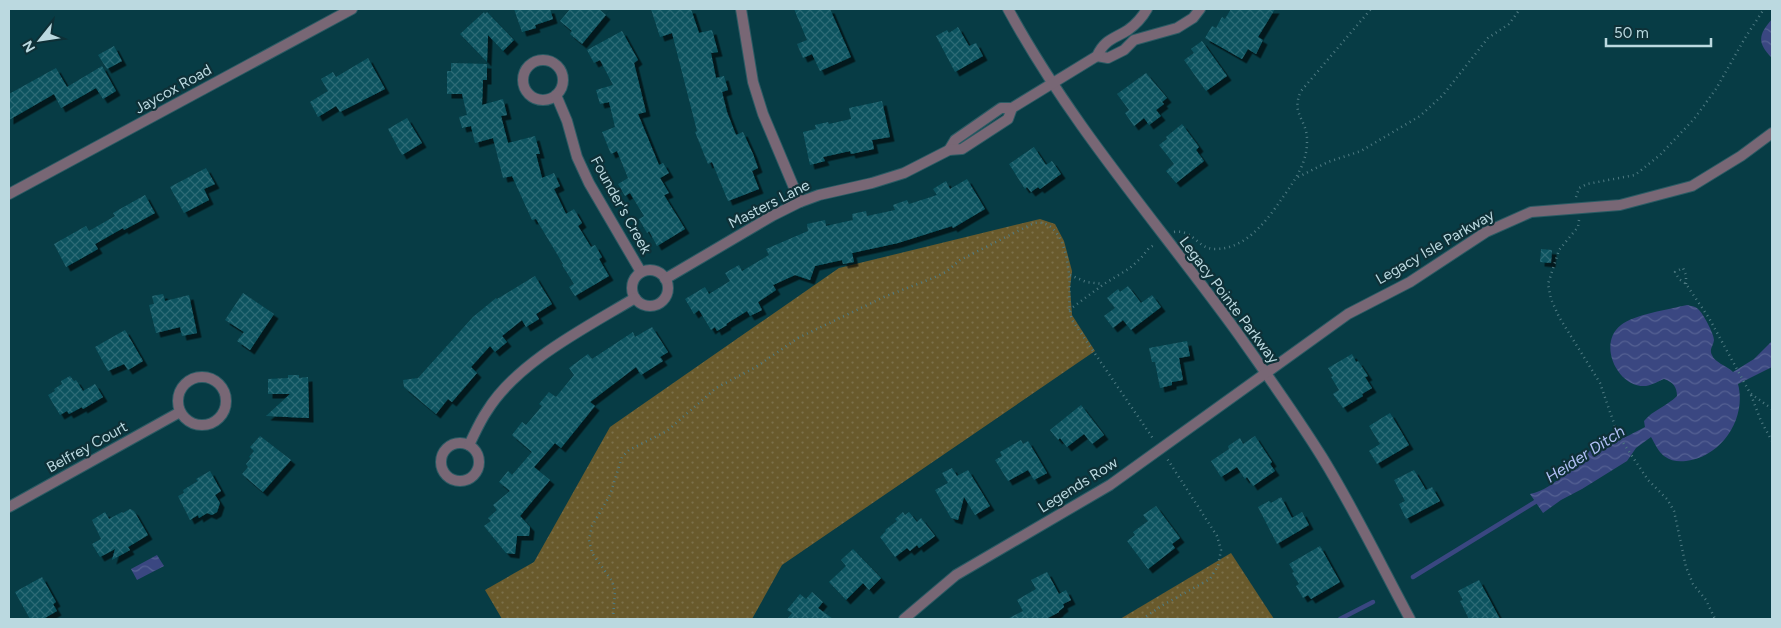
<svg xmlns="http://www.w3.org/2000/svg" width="1781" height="628" font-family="Figtree,sans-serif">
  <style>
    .grass { fill: url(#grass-dots) }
    .water { fill: url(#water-waves) }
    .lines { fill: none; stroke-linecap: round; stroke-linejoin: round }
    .stream { stroke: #3a4781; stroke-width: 4.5 }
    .building { fill: url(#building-cross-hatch); filter: url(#shadow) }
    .minor-casing { stroke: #2b5b64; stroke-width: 12 }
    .tertiary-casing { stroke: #2b5b64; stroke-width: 12 }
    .path { stroke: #4f7b83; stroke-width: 2.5; stroke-dasharray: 1 4; stroke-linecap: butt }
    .minor { stroke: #786775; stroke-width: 10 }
    .tertiary { stroke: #786775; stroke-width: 10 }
    .labels { text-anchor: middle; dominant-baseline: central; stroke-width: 4.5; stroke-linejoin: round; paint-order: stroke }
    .street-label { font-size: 15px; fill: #bbd9e0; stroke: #0e3037 }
    .water-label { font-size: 16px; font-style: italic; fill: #b1c0f5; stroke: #0e3037 }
  </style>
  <defs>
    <pattern id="grass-dots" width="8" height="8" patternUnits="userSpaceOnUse" patternTransform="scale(1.25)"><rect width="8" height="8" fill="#695a2c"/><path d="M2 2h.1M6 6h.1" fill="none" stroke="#7c714a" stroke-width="1.8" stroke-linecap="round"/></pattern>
    <pattern id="water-waves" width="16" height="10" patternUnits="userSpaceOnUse" patternTransform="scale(1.25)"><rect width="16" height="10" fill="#3a4781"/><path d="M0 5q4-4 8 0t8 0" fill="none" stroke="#556193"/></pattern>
    <pattern id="building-cross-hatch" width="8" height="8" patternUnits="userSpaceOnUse" patternTransform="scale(1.25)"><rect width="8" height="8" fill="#0b535f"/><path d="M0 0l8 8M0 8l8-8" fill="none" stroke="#2d6b76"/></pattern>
    <filter id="shadow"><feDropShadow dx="4.5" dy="4.5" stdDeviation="0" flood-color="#0009"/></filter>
  </defs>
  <rect width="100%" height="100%" fill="#073c45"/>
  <g class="grass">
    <path d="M1040 219 1055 224 1064 241 1072 271 1070 288 1072 315 1095 351 782 565 752 619H502L485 590 534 562 610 427 839 268Z"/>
    <path d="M1231 553 1274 619H1120Z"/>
  </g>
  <g class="water">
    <path d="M1772 19V58C1757 43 1758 35 1772 19Z"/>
    <path d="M1687 305C1691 306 1695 306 1698 309 1703 313 1714 334 1714 340 1713 347 1709 349 1712 355 1714 362 1727 366 1733 372L1754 359 1772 341V367L1738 384C1747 418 1722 457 1686 461 1678 462 1671 461 1664 456 1658 451 1655 444 1651 437L1636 448 1627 461 1582 489 1561 500 1543 513 1530 494C1557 488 1572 464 1592 449 1599 444 1606 443 1613 441 1624 439 1635 432 1645 427L1644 421C1653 410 1667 406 1677 396 1677 387 1673 382 1664 379 1659 381 1652 385 1646 386 1617 388 1597 343 1621 325 1633 315 1670 309 1687 305Z"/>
    <path d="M157 555 164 566 137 580 131 569Z"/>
  </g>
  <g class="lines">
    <g class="stream">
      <path d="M1413 577 1540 499"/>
      <path d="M1340 619 1373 602"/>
    </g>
  </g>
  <g class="building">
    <path d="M514 9H550L553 19 535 25 536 28 522 32Z"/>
    <path d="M570 9H599L606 15 582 44 570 34 572 31 560 21Z"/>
    <path d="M651 9H691L699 33 712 30 718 52 711 53 716 78 724 76 728 90 722 92 727 112 736 135 743 132 753 154 758 168 752 171 759 189 728 201 712 162 708 164 695 132 697 131 672 33 660 37Z"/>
    <path d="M794 9H830L851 57 820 71 812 54 803 58 797 44 807 40Z"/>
    <path d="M1231 9H1275L1258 37 1263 40 1256 54 1248 49 1242 59 1205 38 1212 26 1216 28 1222 17 1225 19Z"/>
    <path d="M484 12 485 14 487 12 514 40 503 51 488 35 487 62 460 34Z"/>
    <path d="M958 27 969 46 976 43 983 56 955 72 936 36 947 30 949 33Z"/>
    <path d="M622 31 638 60 634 63 646 112 638 114 659 165 663 163 669 173 660 178 669 193 664 195 685 229 657 246 649 231 647 233 639 219 644 216 630 193 625 196 618 184 628 178 617 151 611 154 602 132 615 127 609 102 600 104 596 90 613 85 600 60 594 63 587 50Z"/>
    <path d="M1202 41 1227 76 1206 91 1184 60 1194 53 1191 49Z"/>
    <path d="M114 46 122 61 107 69 98 55Z"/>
    <path d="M368 58 385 89 340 112 336 106 318 117 310 102 328 91 321 79 333 72 336 77Z"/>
    <path d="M451 63 487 64V80H483L482 105 503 99 507 115 501 116 508 143 535 136 540 154H536L542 178 554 173 560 186 554 189 566 214 574 209 582 223 578 226 591 247 595 245 602 257 599 259 609 276 575 296 569 287 574 284 562 265 563 264 536 219 532 220 512 176 503 178 493 138 475 143 471 126 462 128 459 117 467 115 462 94H447V71H451Z"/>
    <path d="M102 66 116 91 103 99 96 88 61 108 54 94 9 120V94L56 68 67 87Z"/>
    <path d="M1146 73 1167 98 1162 102 1164 104 1156 110 1161 116 1149 125 1144 118 1134 126 1125 113 1129 110 1117 94Z"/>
    <path d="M882 101 890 137 872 140 874 149 851 154 850 151 823 157 825 161 810 165 803 132 816 129 815 125 828 122 829 124 851 119 849 108Z"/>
    <path d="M407 118 422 143 402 155 388 129Z"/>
    <path d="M1182 124 1199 147 1196 150 1204 161 1176 183 1166 171 1174 164 1159 145 1167 139 1166 137Z"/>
    <path d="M1034 147 1046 165 1052 161 1061 174 1040 189 1038 187 1031 192 1027 187 1025 189 1009 164Z"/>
    <path d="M206 168 215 184 204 189 209 200 184 213 170 187Z"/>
    <path d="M967 179 985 209 968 219 953 228 952 226 898 243 852 253 854 262 843 264 842 260 815 266 810 280 795 275 773 285 776 290 758 302 762 310 750 316 747 311 726 324 727 325 717 331 715 327 711 330 699 310 694 314 685 299 705 287 709 294 730 281 725 273 739 265 742 271 769 255 766 249 808 231 807 224 825 220 826 226 853 220 852 214 866 211 867 216 895 210 893 205 907 200 909 204 937 195 933 189 946 181 950 189Z"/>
    <path d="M145 195 155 213 124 230 123 228 95 244 98 249 66 267 54 244 86 226 89 231 115 216 113 213Z"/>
    <path d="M1541 249 1552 250 1551 263 1540 262Z"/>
    <path d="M535 276 552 304 536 314 539 319 526 327 522 320 502 336 507 342 495 352 490 346 471 367 477 373 452 402 448 399 436 414 404 387 403 380 418 378 473 317 496 298 497 299Z"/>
    <path d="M1128 286 1141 303 1152 295 1161 307 1131 330 1123 320 1113 328 1104 316 1115 308 1107 298 1118 289 1120 292Z"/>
    <path d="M243 293 274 314 250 350 237 341 244 332 225 320Z"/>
    <path d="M163 294 165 301 189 295 197 333 182 336 180 327 156 333 149 305 154 304 152 296Z"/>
    <path d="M652 327 668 352 660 357 663 361 641 375 636 367 590 402 595 406 561 448 555 443 534 467 550 480 520 516 530 527 529 536H517L515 554 506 553 484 526 491 521 488 518 497 510 493 505 510 491 499 482 508 471 512 475 532 452 512 435 522 422 526 425 542 406 539 404 549 392 556 397 574 375 569 368 588 354 592 359 633 332 635 337Z"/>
    <path d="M125 330 143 361 128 370 124 364 108 371 95 347Z"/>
    <path d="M1187 341 1190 356 1179 358 1183 380 1172 382V385L1160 388 1155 362H1152L1149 348Z"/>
    <path d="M1352 354 1356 362 1358 361 1368 376 1365 377 1372 388 1362 394 1363 396 1343 408 1333 394 1339 390 1331 377 1333 376 1328 368Z"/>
    <path d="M288 375H299V378L308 377 309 418 266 416 290 394H268V379L288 378Z"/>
    <path d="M70 376 74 381 76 380 83 391 95 384 103 397 83 409 82 407 69 414 67 411 60 415 48 395 55 391 54 389 62 384 61 381Z"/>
    <path d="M1081 405 1104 435 1092 444 1084 434 1067 447 1060 438 1058 440 1050 430Z"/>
    <path d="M1390 413 1409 445 1377 464 1369 451 1380 444 1369 426Z"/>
    <path d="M260 436 291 460 263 492 242 474 248 467 246 464 251 458 249 457 254 451 250 447Z"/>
    <path d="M1255 436 1272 462 1270 464 1275 471 1253 486 1247 477 1245 479 1237 467 1221 477 1211 461 1229 449 1228 446 1240 438 1243 444Z"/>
    <path d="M1021 440 1023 444 1028 441 1047 473 1034 480 1028 470 1008 481 995 460 1002 456 1000 452Z"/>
    <path d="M952 468 957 476 968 470 990 506 975 515 964 497 958 520 951 518 935 490 948 483 942 473Z"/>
    <path d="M1414 470 1426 490 1432 487 1440 501 1406 519 1399 504 1405 501 1394 480Z"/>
    <path d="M210 471 221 491 215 495 220 503 217 512 212 515 207 513 199 518 198 515 190 520 178 496 184 493 183 490 198 481 196 479Z"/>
    <path d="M1281 497 1292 518 1302 512 1309 525 1277 544 1258 507 1269 501 1271 503Z"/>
    <path d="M1156 506 1180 538 1172 544 1175 548 1148 569 1127 541 1135 535 1133 532 1148 521 1143 515Z"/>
    <path d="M130 509 134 511 148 535 128 547 130 550 112 560 115 549 100 557 92 544 101 539 92 520 105 512 109 519 122 512 123 513Z"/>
    <path d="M903 512 905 515 909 512 917 522 921 518 935 536 919 548 917 545 910 551 907 548 895 557 880 537 886 531 885 530 897 521 895 519Z"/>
    <path d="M1320 546 1340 582 1311 599 1308 595 1303 598 1296 586 1299 584 1292 573 1294 572 1289 564Z"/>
    <path d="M853 549 881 578 869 590 863 583 846 600 829 582 846 566 841 560Z"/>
    <path d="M1047 572 1059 594 1066 590 1071 600 1063 604 1064 607 1059 611V612L1046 619H1007L1023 611 1017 600 1036 589 1031 580Z"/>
    <path d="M42 577 56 602 53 604 57 611 43 619H30L15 592Z"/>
    <path d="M1479 580 1500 619H1469L1460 601 1463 600 1458 591Z"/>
    <path d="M812 592 823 602 818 608 833 619H787L792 613 787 610 800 594 806 599Z"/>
  </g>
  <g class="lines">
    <g class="minor-casing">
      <g id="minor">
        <path d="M741 9 753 82 763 114 800 202"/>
        <path d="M1008 9C1072 127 1161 227 1239 335 1267 375 1296 415 1322 457 1354 509 1381 565 1410 619"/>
        <path d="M1097 56 1108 58 1124 50 1134 40 1177 28 1193 18 1200 9"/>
        <circle cx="543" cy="80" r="20"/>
        <path d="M556 95 567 121 577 157 589 183 641 272"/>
        <path d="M949 150 955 140 1001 108H1012L1097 56C1105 39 1114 39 1128 30 1135 25 1143 16 1147 9"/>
        <circle cx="650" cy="288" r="18"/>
        <path d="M665 279 772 216 800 202 819 195 872 183 904 173 949 150 962 149 1008 119 1012 108"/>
        <circle cx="202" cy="401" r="24"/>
        <circle cx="460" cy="462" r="19"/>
        <path d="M469 445C475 433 480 421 487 411 517 362 587 327 635 298"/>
        <path d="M9 507 180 412"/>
        <path d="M904 619 956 575 1110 485 1348 314 1410 282 1486 232 1531 212 1620 205 1692 186 1741 156 1772 133"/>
      </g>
    </g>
    <g class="tertiary-casing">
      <path id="tertiary" d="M9 194 352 9"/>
    </g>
    <g class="path">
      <path d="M1298 177 1328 162 1361 151 1420 116 1443 95 1488 38 1509 24 1520 9"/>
      <path d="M1576 197 1579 188 1587 184 1635 175 1660 155 1694 119 1716 89 1745 38 1764 9"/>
      <path d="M1579 220 1578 227 1559 250 1548 284 1551 299 1559 317 1600 383 1618 435 1648 480 1667 499 1674 511 1686 567 1693 584 1706 600 1715 619"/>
      <path d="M1174 232C1194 229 1197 249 1215 249 1247 249 1267 220 1283 197 1295 180 1307 163 1307 142 1308 119 1290 115 1301 91L1371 9"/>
      <path d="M1070 275 1086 282 1103 284"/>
      <path d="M1686 284V275L1683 268 1675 272 1679 279 1686 284 1709 318 1750 393 1772 409"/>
      <path d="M1069 310 1104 284 1130 268 1141 258 1149 248 1156 244"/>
      <path d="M1751 395 1761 421 1772 441"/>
      <path d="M613 619 615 591 612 581 592 553 589 540 592 526 610 495 622 457 629 450 667 431 716 388 756 367 798 338 884 297 933 278 946 272 960 260 1034 223C1060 219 1067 254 1069 274 1071 290 1067 305 1072 320L1154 440"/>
      <path d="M1142 619 1163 605 1210 579 1218 566 1221 550 1217 536 1166 457"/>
    </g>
    <use href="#minor" class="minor"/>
    <use href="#tertiary" class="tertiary"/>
  </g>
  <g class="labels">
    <g class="street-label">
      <text transform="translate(173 89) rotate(-29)">Jaycox Road</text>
      <text transform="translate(769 204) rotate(-27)">Masters Lane</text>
      <text transform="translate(621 205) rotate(61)">Founder's Creek</text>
      <text transform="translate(1435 247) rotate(-30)">Legacy Isle Parkway</text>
      <text transform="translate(1229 300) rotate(53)">Legacy Pointe Parkway</text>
      <text transform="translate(87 447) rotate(-29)">Belfrey Court</text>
      <text transform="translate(1078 485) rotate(-32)">Legends Row</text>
    </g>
    <g class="water-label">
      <text transform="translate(1585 454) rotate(-33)">Heider Ditch</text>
    </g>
  </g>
  <rect width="1781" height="628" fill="none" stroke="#bbd9e0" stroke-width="20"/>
  <g transform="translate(40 40) rotate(240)" stroke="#0e3037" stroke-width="4" paint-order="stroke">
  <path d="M0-4L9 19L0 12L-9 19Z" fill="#bbd9e0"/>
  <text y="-8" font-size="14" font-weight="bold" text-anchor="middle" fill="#bbd9e0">N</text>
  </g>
  <path d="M1606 38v8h105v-8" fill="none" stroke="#bbd9e0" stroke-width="2.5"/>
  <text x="1614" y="38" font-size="15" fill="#bbd9e0" stroke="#0e3037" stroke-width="4" paint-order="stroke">50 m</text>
</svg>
